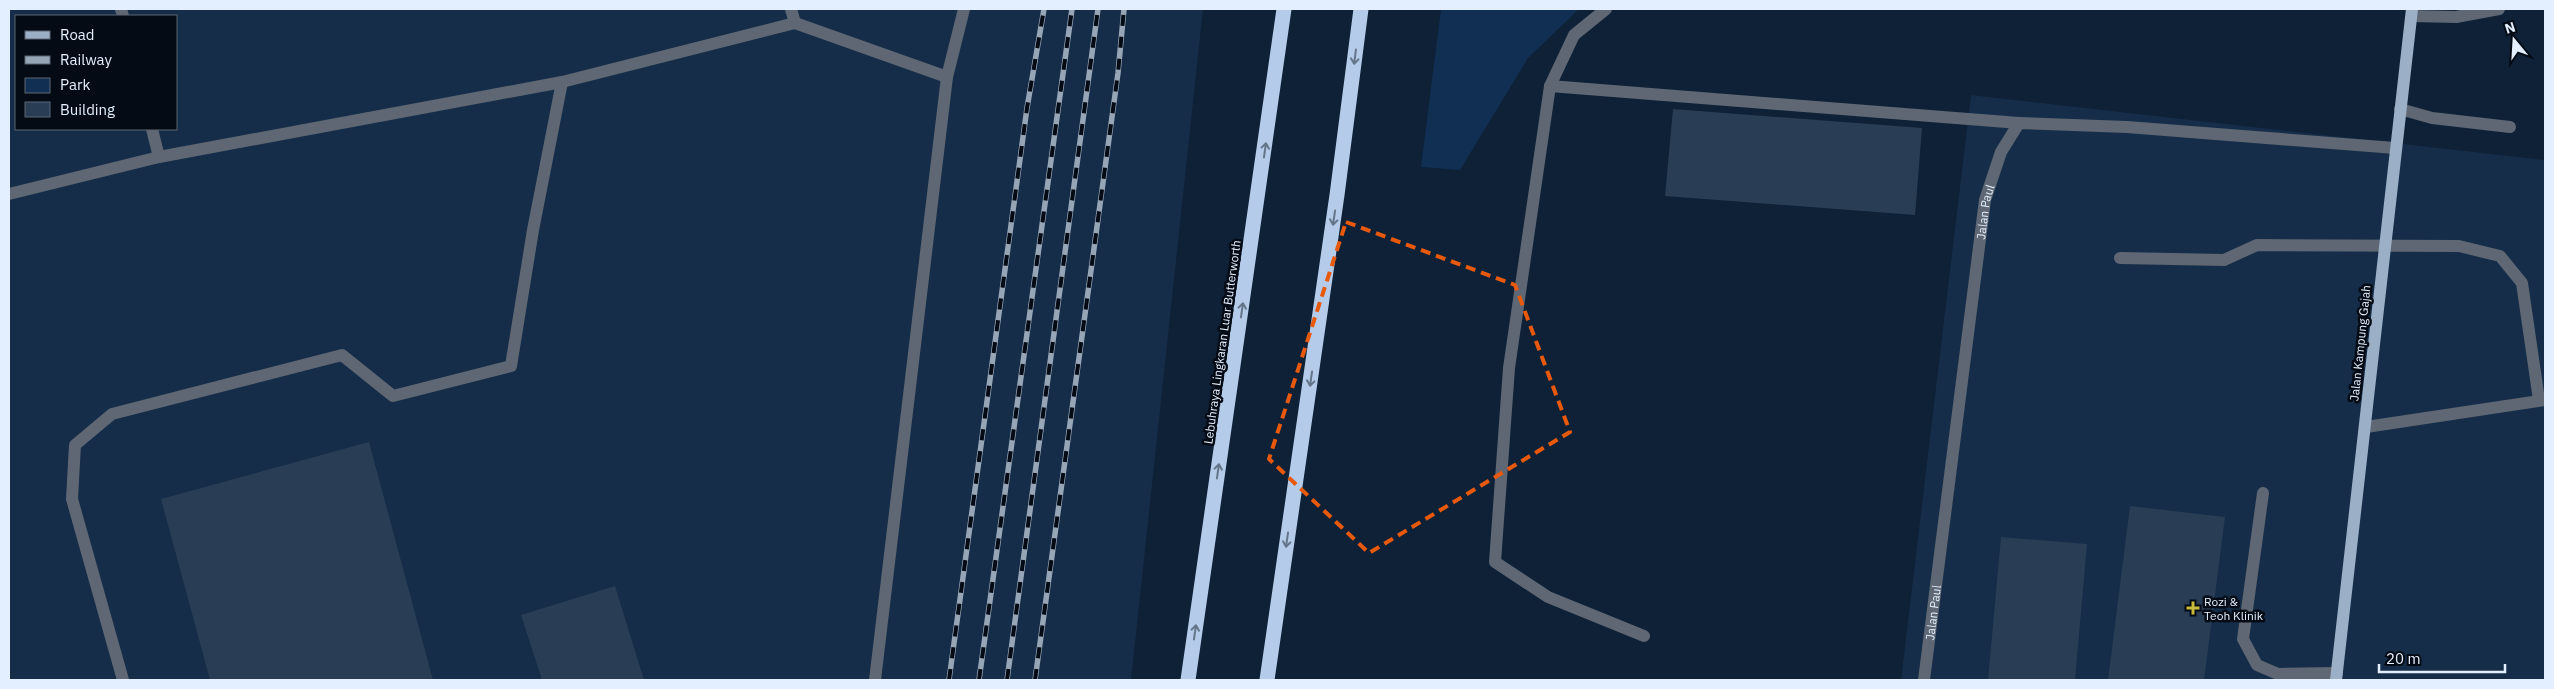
<svg xmlns="http://www.w3.org/2000/svg" width="2554" height="689" font-family="'IBM Plex Sans',sans-serif">
  <style>
    .built { fill: #152d48; fill-rule: evenodd }
    .green { fill: #112f52 }
    .building { fill: #293d55 }
    .lines { fill: none; stroke-linecap: round; stroke-linejoin: round }
    .lane { stroke: #5e6773; stroke-width: 12 }
    .street { stroke: #5e6773; stroke-width: 12 }
    .primary { stroke: #9bafc7; stroke-width: 12 }
    .highway { stroke: #b4cce9; stroke-width: 15 }
    .rail-casing { stroke: #97a6b7; stroke-width: 5.5 }
    .rail { stroke: #040b14; stroke-width: 4; stroke-dasharray: 11; stroke-linecap: butt }
    .oneway { stroke: #657589 }
    .marked { fill: none; stroke: #e8590c; stroke-width: 4; stroke-dasharray: 10 6; stroke-linejoin: round }
    .poi-dot { fill: #c8bb3b; stroke: #040b14; stroke-width: 2 }
    .labels { text-anchor: middle; dominant-baseline: central; stroke-width: 5; stroke-linejoin: round; paint-order: stroke }
    .street-label { font-size: 12px; fill: #e3effe; stroke: #040b14 }
    .poi-label { font-size: 12px; fill: #e3effe; stroke: #040b14; text-anchor: start }
  </style>
  <rect width="100%" height="100%" fill="#0e2137"/>
  <g class="built">
    <path d="M9 9H1203L1131 680H9ZM16 16H176V129H16Z"/>
    <path d="M1971 95 2545 160V680H1901Z"/>
  </g>
  <path class="green" d="M1441 9H1579L1528 58 1460 170 1421 167Z"/>
  <g class="building">
    <path d="M1673 109 1922 128 1915 215 1665 196Z"/>
    <path d="M369 442 433 680H210L161 499Z"/>
    <path d="M2130 506 2225 517 2204 680H2108Z"/>
    <path d="M2001 537 2087 544 2075 680H1988Z"/>
    <path d="M615 586 644 680H542L521 615Z"/>
  </g>
  <g class="lines">
    <g class="lane">
      <path d="M121 9 123 16"/>
      <path d="M791 9 795 23"/>
      <path d="M1606 9 1574 35 1550 86 1509 368 1495 562 1548 597 1644 636"/>
      <path d="M2412 16 2456 17 2499 9"/>
      <path d="M947 77 964 9"/>
      <path d="M1550 86 2019 123"/>
      <path d="M2400 109 2432 118 2510 127"/>
      <path d="M152 129 159 157"/>
      <path d="M9 194 159 157 562 82 795 23 947 77 875 680"/>
      <path d="M2120 258 2224 260 2257 245 2459 246 2500 256 2522 283 2539 400"/>
      <path d="M2366 427 2545 400"/>
      <path d="M2263 493 2243 639 2257 665 2278 674 2337 673"/>
      <path d="M123 680 72 499 75 445 112 414 342 355 393 396 511 366 533 230 562 82"/>
    </g>
    <path class="street" id="s1" d="M1924 680 1985 200 2001 152 2019 123 2127 127 2395 148"/>
    <path class="primary" d="M2336 680 2412 9"/>
    <g class="highway">
      <path d="M1188 680 1284 9"/>
      <path d="M1267 680 1337 195 1361 9"/>
    </g>
    <g class="rail-casing">
      <g id="rail">
        <path d="M949 680 1027 108 1044 9"/>
        <path d="M979 680 1072 9"/>
        <path d="M1007 680 1098 9"/>
        <path d="M1035 680 1118 73 1124 9"/>
      </g>
    </g>
    <use href="#rail" class="rail"/>
  </g>
  <defs><path id="oneway-shaft" d="M-6 0H5M1.5-3L5.5 0L1.5 3" fill="none" stroke-width="1.6" stroke-linecap="round" stroke-linejoin="round" transform="scale(1.25)"/></defs>
  <g class="oneway">
    <use href="#oneway-shaft" transform="translate(1355 57) rotate(97)"/>
    <use href="#oneway-shaft" transform="translate(1265 150) rotate(-82)"/>
    <use href="#oneway-shaft" transform="translate(1334 218) rotate(98)"/>
    <use href="#oneway-shaft" transform="translate(1242 310) rotate(-82)"/>
    <use href="#oneway-shaft" transform="translate(1311 379) rotate(98)"/>
    <use href="#oneway-shaft" transform="translate(1218 471) rotate(-82)"/>
    <use href="#oneway-shaft" transform="translate(1287 540) rotate(98)"/>
    <use href="#oneway-shaft" transform="translate(1195 632) rotate(-82)"/>
  </g>
  <path class="marked" d="M1346 222 1515 285 1570 432 1369 553 1269 459Z"/>
  <path class="poi-dot" d="M2190.5 600.5h5v5h5v5h-5v5h-5v-5h-5v-5h5z"/>
  <g class="labels">
    <g class="street-label">
      <text stroke="none"><textPath href="#s1" startOffset="472">Jalan Paul</textPath></text>
      <text transform="translate(1222 342) rotate(-82)">Lebuhraya Lingkaran Luar Butterworth</text>
      <text transform="translate(2360 343) rotate(-84)">Jalan Kampung Gajah</text>
      <text stroke="none"><textPath href="#s1" startOffset="68">Jalan Paul</textPath></text>
    </g>
    <g class="poi-label">
      <text x="2204" y="601">Rozi &amp;<tspan x="2204" dy="14">Teoh Klinik</tspan></text>
    </g>
  </g>
  <rect width="2554" height="689" fill="none" stroke="#e3effe" stroke-width="20"/>
  <rect x="15" y="15" width="162" height="115" fill="#040b14" stroke="#5d6672"/>
  <rect x="25" y="31" width="25" height="8" fill="#9bafc7" stroke="#5d6672"/>
  <text x="60" y="40" font-size="15" fill="#e3effe">Road</text>
  <rect x="25" y="56" width="25" height="8" fill="#97a6b7" stroke="#5d6672"/>
  <text x="60" y="65" font-size="15" fill="#e3effe">Railway</text>
  <rect x="25" y="78" width="25" height="15" fill="#112f52" stroke="#5d6672"/>
  <text x="60" y="90" font-size="15" fill="#e3effe">Park</text>
  <rect x="25" y="102" width="25" height="15" fill="#293d55" stroke="#5d6672"/>
  <text x="60" y="115" font-size="15" fill="#e3effe">Building</text>
  <g transform="translate(2514 40) rotate(342)" stroke="#040b14" stroke-width="4" paint-order="stroke">
  <path d="M0-4L9 19L0 12L-9 19Z" fill="#e3effe"/>
  <text y="-8" font-size="14" font-weight="bold" text-anchor="middle" fill="#e3effe">N</text>
  </g>
  <path d="M2379 664v8h126v-8" fill="none" stroke="#e3effe" stroke-width="2.5"/>
  <text x="2386" y="664" font-size="15" fill="#e3effe" stroke="#040b14" stroke-width="4" paint-order="stroke">20 m</text>
</svg>
